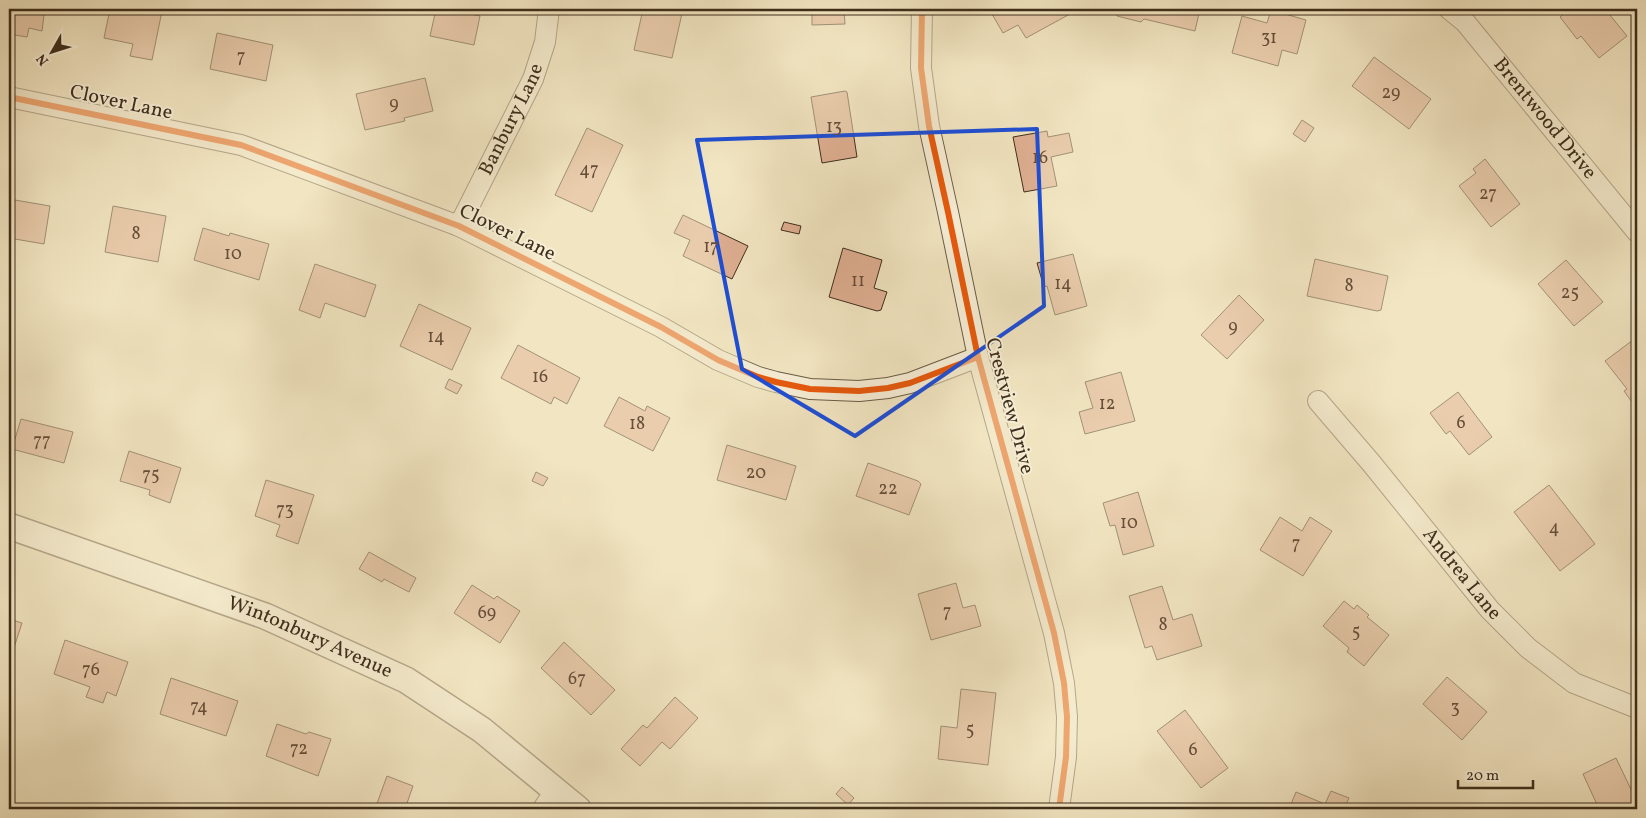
<svg xmlns="http://www.w3.org/2000/svg" width="1646" height="818" font-family="Vollkorn,serif">
  <style>
    .building { fill: #dfaf92; stroke: #3e2e1b }
    .lines { fill: none; stroke-linecap: round; stroke-linejoin: round }
    .minor-casing { stroke: #6b5c45; stroke-width: 22 }
    .tertiary-casing { stroke: #6b5c45; stroke-width: 28 }
    .minor { stroke: #f7efd7; stroke-width: 20 }
    .tertiary { stroke: #f7efd7; stroke-width: 25 }
    .cycleway-casing { stroke: #f7efd7; stroke-width: 9 }
    .cycleway { stroke: #e8590c; stroke-width: 6 }
    .marked { fill: none; stroke: #1d4ed8; stroke-width: 4; stroke-linejoin: round }
    .labels { text-anchor: middle; dominant-baseline: central; stroke-width: 4; stroke-linejoin: round; paint-order: stroke }
    .number-label { font-size: 18px; fill: #664e39 }
    .street-label { font-size: 20px; fill: #3e2e1b; stroke: #f7efd7 }
  </style>
  <rect width="100%" height="100%" fill="#f2e6c2"/>
  <filter id="stains"><feTurbulence type="fractalNoise" baseFrequency=".004" numOctaves="4"/><feColorMatrix values="0 0 0 0 .2 0 0 0 0 .09 0 0 0 0 .02 0 0 0 .5 -.17"/></filter>
  <radialGradient id="worn" r=".72"><stop offset=".6" stop-color="#630" stop-opacity="0"/><stop offset="1" stop-color="#630" stop-opacity=".3"/></radialGradient>
  <g class="building">
    <path d="M9 9H32L31 12 44 15 42 31 29 28 27 37 9 34Z"/>
    <path d="M110 9H151L162 11 152 60 130 56 133 44 104 38Z"/>
    <path d="M436 9H471L470 14 480 16 474 45 430 36Z"/>
    <path d="M643 9H683L672 58 634 50Z"/>
    <path d="M812 9H844L845 24 812 25Z"/>
    <path d="M989 9H1067L1070 14 1026 38 1018 25 1003 33Z"/>
    <path d="M1118 9H1200L1195 31 1144 19 1141 22 1117 16Z"/>
    <path d="M1570 9H1605L1627 36 1599 58 1581 36 1577 39 1560 17Z"/>
    <path d="M1271 10 1306 20 1297 54 1282 50 1278 66 1232 53 1242 16 1267 23Z"/>
    <path d="M217 33 273 45 266 81 210 69Z"/>
    <path d="M1374 57 1431 99 1409 129 1352 86Z"/>
    <path d="M425 78 433 111 404 118 405 121 365 130 356 94Z"/>
    <path d="M845 91 847 92 857 157 822 163 811 97Z"/>
    <path d="M1302 120 1314 128 1305 142 1293 134Z"/>
    <path d="M587 128 623 145 592 212 555 195Z"/>
    <path d="M1047 131 1048 137 1069 133 1073 152 1051 157 1057 186 1024 192 1013 137Z"/>
    <path d="M1485 159 1520 204 1491 227 1459 186 1476 173 1473 169Z"/>
    <path d="M9 199 50 206 44 244 9 238Z"/>
    <path d="M113 206 166 216 158 262 105 252Z"/>
    <path d="M683 215 748 246 732 279 683 256 690 240 674 233Z"/>
    <path d="M784 222 801 226 799 234 781 230Z"/>
    <path d="M203 228 229 236 230 233 269 244 259 280 194 260Z"/>
    <path d="M843 248 882 260 874 288 887 292 881 310 877 311 829 297Z"/>
    <path d="M1073 254 1087 306 1055 315 1047 286 1044 287 1037 263Z"/>
    <path d="M1315 259 1388 276 1381 310 1377 311 1307 296Z"/>
    <path d="M1566 260 1603 302 1574 326 1538 284Z"/>
    <path d="M315 264 376 285 365 317 325 303 320 318 299 310Z"/>
    <path d="M1239 295 1264 320 1227 359 1201 335Z"/>
    <path d="M419 304 471 328 452 370 400 346Z"/>
    <path d="M1633 340 1637 345V409L1624 391 1627 389 1605 361Z"/>
    <path d="M518 345 580 378 567 404 554 397 551 404 501 378Z"/>
    <path d="M1121 372 1135 421 1085 434 1079 412 1093 408 1085 382Z"/>
    <path d="M449 379 462 385 457 394 445 388Z"/>
    <path d="M1458 392 1492 437 1469 455 1450 431 1446 434 1430 413Z"/>
    <path d="M619 397 645 411 647 406 670 418 653 451 604 426Z"/>
    <path d="M21 419 73 432 64 463 12 449Z"/>
    <path d="M727 445 796 466 786 500 717 480Z"/>
    <path d="M129 451 181 468 170 503 149 495 150 490 120 481Z"/>
    <path d="M868 463 918 481 921 484 909 515 856 496Z"/>
    <path d="M536 472 548 478 543 486 532 481Z"/>
    <path d="M266 480 314 495 298 544 276 536 280 525 255 516Z"/>
    <path d="M1549 485 1595 544 1560 571 1514 512Z"/>
    <path d="M1138 492 1154 546 1123 555 1115 525 1110 526 1103 503Z"/>
    <path d="M1280 517 1302 531 1310 517 1332 531 1303 576 1260 550Z"/>
    <path d="M369 552 416 578 409 592 384 579 382 582 359 569Z"/>
    <path d="M956 583 963 608 975 605 981 626 931 640 918 594Z"/>
    <path d="M472 585 494 599 497 596 520 611 500 643 454 613Z"/>
    <path d="M1162 586 1173 620 1192 614 1202 646 1157 660 1152 646 1145 648 1129 596Z"/>
    <path d="M1344 601 1354 609 1357 605 1369 615 1367 617 1389 635 1364 666 1347 652 1349 648 1323 626Z"/>
    <path d="M9 619 22 623 9 663Z"/>
    <path d="M65 640 128 662 116 696 107 692 103 703 86 697 90 687 54 674Z"/>
    <path d="M564 642 615 690 591 715 541 668Z"/>
    <path d="M1447 677 1487 712 1462 740 1423 704Z"/>
    <path d="M171 678 238 701 226 736 160 714Z"/>
    <path d="M961 689 996 693 988 765 938 759 941 726 957 728Z"/>
    <path d="M675 697 698 718 670 749 662 742 640 766 621 749 643 725 647 728Z"/>
    <path d="M1185 710 1228 768 1201 788 1157 731Z"/>
    <path d="M277 724 306 734 309 732 331 739 318 776 266 756Z"/>
    <path d="M1616 758 1637 802V809H1599L1583 774Z"/>
    <path d="M387 776 413 786 405 809H375Z"/>
    <path d="M842 787 854 798 848 805 836 794Z"/>
    <path d="M1331 791 1349 798 1344 809H1289L1296 792 1325 804Z"/>
  </g>
  <g class="lines">
    <g class="minor-casing">
      <g id="minor">
        <path d="M922 9 921 68 929 126 948 212 978 357 1054 633 1064 683 1067 717 1066 757 1059 809"/>
        <path id="s1" d="M1449 9 1465 22 1637 232"/>
        <path d="M9 97 241 145 459 226 661 327 718 360 758 377 776 382 810 389 859 391 888 388 910 383 978 357"/>
        <path id="s2" d="M459 226 533 79 545 42 549 9"/>
        <path id="s3" d="M1318 401 1372 464 1490 610 1528 648 1574 683 1637 708"/>
        <path d="M543 809 556 789"/>
      </g>
    </g>
    <g class="tertiary-casing">
      <g id="tertiary">
        <path id="s4" d="M9 526 265 616 406 680 482 730 578 809"/>
      </g>
    </g>
    <use href="#minor" class="minor"/>
    <use href="#tertiary" class="tertiary"/>
    <g class="cycleway-casing">
      <g id="cycleway">
        <path d="M922 9 921 68 929 126 948 212 978 357 1054 633 1064 683 1067 717 1066 757 1059 809"/>
        <path d="M9 97 241 145 459 226 661 327 718 360 758 377 776 382 810 389 859 391 888 388 910 383 978 357"/>
      </g>
    </g>
    <use href="#cycleway" class="cycleway"/>
  </g>
  <path d="M0 0H1646V818H0ZM1037 129 1044 306 855 436 742 369 697 140Z" fill="#f2e6c2" fill-opacity=".55" fill-rule="evenodd"/>
  <path class="marked" d="M1037 129 1044 306 855 436 742 369 697 140Z"/>
  <g class="labels">
    <g class="number-label">
      <text x="1269" y="38">31</text>
      <text x="241" y="57">7</text>
      <text x="1391" y="93">29</text>
      <text x="394" y="104">9</text>
      <text x="834" y="127">13</text>
      <text x="1040" y="158">16</text>
      <text x="589" y="170">47</text>
      <text x="1488" y="194">27</text>
      <text x="136" y="234">8</text>
      <text x="711" y="247">17</text>
      <text x="233" y="254">10</text>
      <text x="858" y="281">11</text>
      <text x="1063" y="284">14</text>
      <text x="1349" y="286">8</text>
      <text x="1570" y="293">25</text>
      <text x="1233" y="327">9</text>
      <text x="436" y="337">14</text>
      <text x="540" y="377">16</text>
      <text x="1107" y="404">12</text>
      <text x="1461" y="423">6</text>
      <text x="637" y="424">18</text>
      <text x="42" y="441">77</text>
      <text x="756" y="473">20</text>
      <text x="151" y="475">75</text>
      <text x="888" y="489">22</text>
      <text x="285" y="510">73</text>
      <text x="1129" y="523">10</text>
      <text x="1554" y="528">4</text>
      <text x="1296" y="544">7</text>
      <text x="947" y="612">7</text>
      <text x="487" y="613">69</text>
      <text x="1163" y="625">8</text>
      <text x="1356" y="632">5</text>
      <text x="91" y="670">76</text>
      <text x="577" y="679">67</text>
      <text x="199" y="707">74</text>
      <text x="1455" y="708">3</text>
      <text x="970" y="730">5</text>
      <text x="299" y="749">72</text>
      <text x="1193" y="750">6</text>
    </g>
    <g class="street-label">
      <text transform="translate(121 103) rotate(12)">Clover Lane</text>
      <text stroke="none"><textPath href="#s1" startOffset="146">Brentwood Drive</textPath></text>
      <text stroke="none"><textPath href="#s2" startOffset="119">Banbury Lane</textPath></text>
      <text transform="translate(507 233) rotate(26)">Clover Lane</text>
      <text transform="translate(1009 406) rotate(75)">Crestview Drive</text>
      <text stroke="none"><textPath href="#s3" startOffset="225">Andrea Lane</textPath></text>
      <text stroke="none"><textPath href="#s4" startOffset="321">Wintonbury Avenue</textPath></text>
    </g>
  </g>
  <rect width="1646" height="818" fill="none" stroke="#f2e6c2" stroke-width="30"/>
  <rect x="10" y="10" width="1626" height="798" fill="none" stroke="#3e2e1b" stroke-width="2.5"/>
  <rect x="15" y="15" width="1616" height="788" fill="none" stroke="#3e2e1b"/>
  <g transform="translate(52 52) rotate(231)" stroke="#f7efd7" stroke-width="4" paint-order="stroke">
  <path d="M0-4L9 19L0 12L-9 19Z" fill="#3e2e1b"/>
  <text y="-8" font-size="14" font-weight="bold" text-anchor="middle" fill="#3e2e1b">N</text>
  </g>
  <path d="M1458 780v8h75v-8" fill="none" stroke="#3e2e1b" stroke-width="2.5"/>
  <text x="1466" y="780" font-size="15" fill="#3e2e1b" stroke="#f7efd7" stroke-width="4" paint-order="stroke">20 m</text>
  <rect width="100%" height="100%" filter="url(#stains)"/>
  <rect width="100%" height="100%" fill="url(#worn)"/>
</svg>
